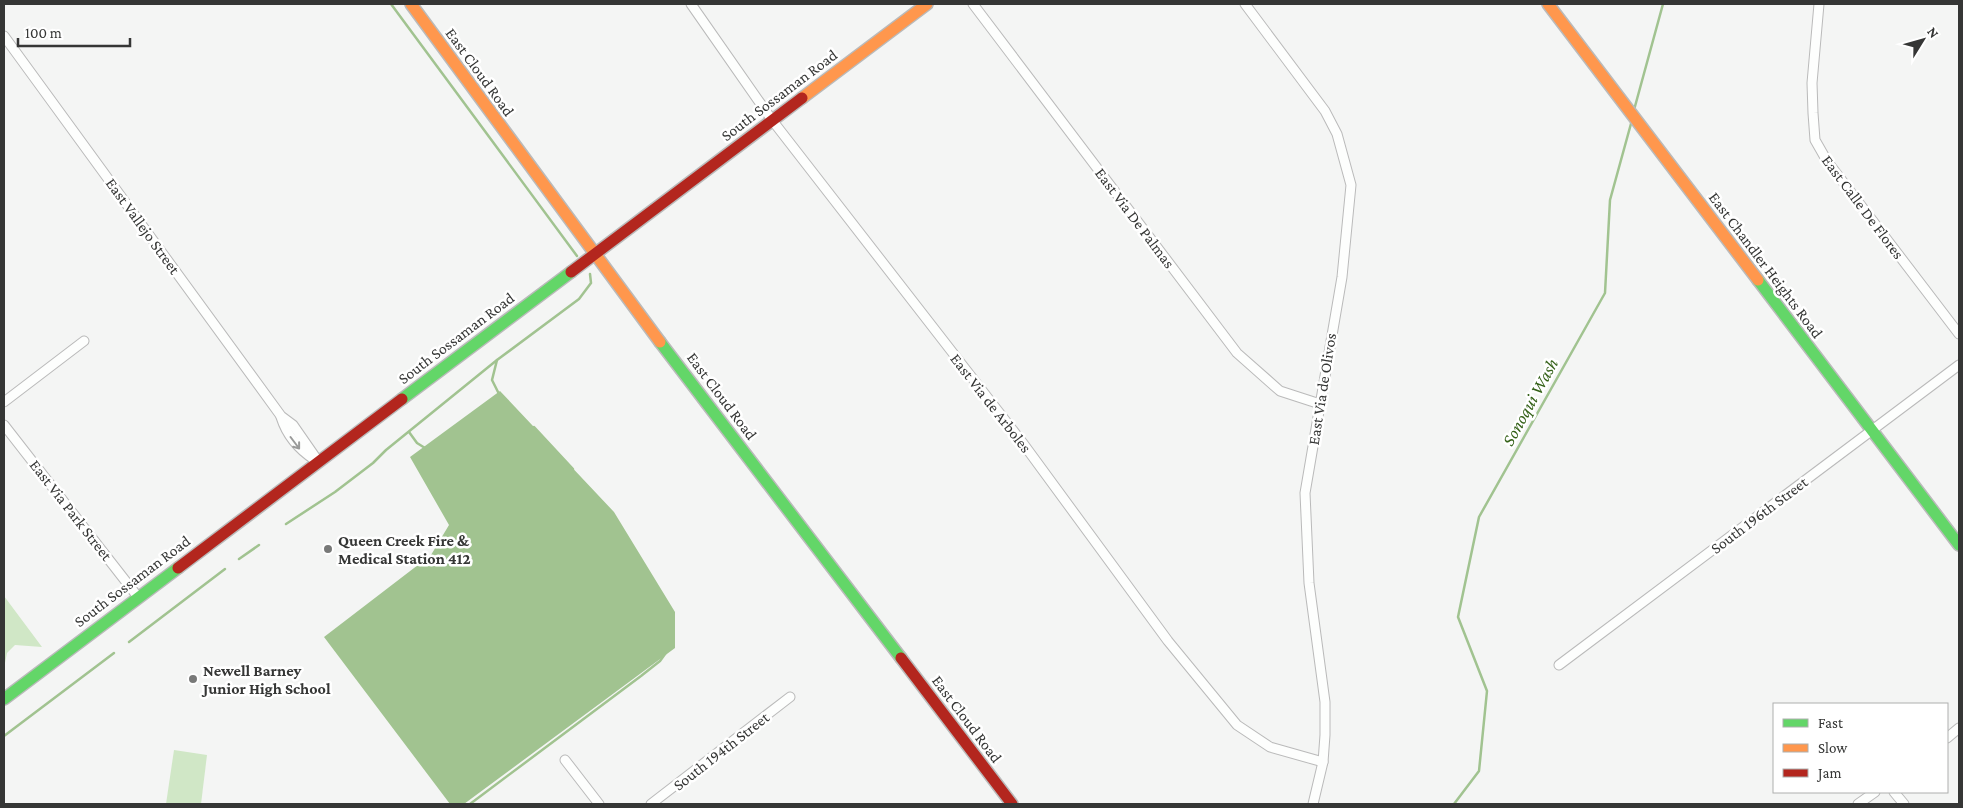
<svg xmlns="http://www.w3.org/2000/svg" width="1963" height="808" font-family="'Crimson Pro',serif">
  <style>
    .green { fill: #d0e7c6 }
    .water { fill: #a1c390 }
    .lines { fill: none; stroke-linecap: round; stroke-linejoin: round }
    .stream { stroke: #a1c390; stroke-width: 2.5 }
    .street-casing { stroke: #bababa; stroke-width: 11 }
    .fast-casing { stroke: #bababa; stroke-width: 14 }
    .slow-casing { stroke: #bababa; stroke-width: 14 }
    .jam-casing { stroke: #bababa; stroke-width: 14 }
    .street { stroke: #fdfefd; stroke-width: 9 }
    .fast { stroke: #63d668; stroke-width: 11 }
    .slow { stroke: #ff974d; stroke-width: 11 }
    .jam { stroke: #b3261e; stroke-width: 11 }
    .oneway { stroke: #999a99 }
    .poi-dot { fill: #787978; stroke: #fff; stroke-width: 2 }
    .labels { text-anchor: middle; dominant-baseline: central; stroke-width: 5; stroke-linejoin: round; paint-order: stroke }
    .street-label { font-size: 16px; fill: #353635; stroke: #fff }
    .poi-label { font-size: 16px; font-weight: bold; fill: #353635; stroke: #fff; text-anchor: start }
    .water-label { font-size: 18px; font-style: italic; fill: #346118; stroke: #fff }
  </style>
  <rect width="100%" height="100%" fill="#f4f5f4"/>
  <g class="green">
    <path d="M4 596 42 647 15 645 7 653 4 668Z"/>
    <path d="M174 750 207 755 201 804H166Z"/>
  </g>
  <path class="water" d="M500 391 614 512 675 612V648L464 804H450L324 637 431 555 449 525 410 457Z"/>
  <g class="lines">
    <g class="stream">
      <path d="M391 4 577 256"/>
      <path d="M1634 110 1663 4"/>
      <path d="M497 360 492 380 499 394"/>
      <path d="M534 427 573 469"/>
      <path d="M409 432 417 443 425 448"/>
      <path d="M286 524 335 492 373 463 386 450 497 360 579 299 591 283 590 274"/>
      <path d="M239 559 259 545"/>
      <path d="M129 642 225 569"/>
      <path d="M4 736 114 653"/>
      <path d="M470 804 641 676 660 661 665 654"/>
      <path d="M1454 804 1479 771 1487 691 1458 617 1479 517 1605 293 1610 200 1632 120"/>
    </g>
    <g class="street-casing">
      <g id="street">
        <path d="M691 4 772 120 1022 442 1168 641 1237 725 1270 747 1323 762"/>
        <path d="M973 4 1237 353 1280 391 1320 404"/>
        <path d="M1245 4 1325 111 1337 134 1351 185 1342 277 1305 493 1309 583 1325 702V735L1323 762 1313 804"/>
        <path d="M1819 4 1812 83 1813 113 1815 140 1827 161 1959 334"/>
        <path d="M4 36 281 416 293 425 318 461"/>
        <path d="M4 402 84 341"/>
        <path d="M281 417C287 436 298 449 315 460"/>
        <path d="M4 425 138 597"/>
        <path d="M1559 665 1959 365"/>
        <path d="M1947 738 1959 728"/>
        <path d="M565 760 599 804"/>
        <path d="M1894 792 1904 804"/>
        <path d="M651 804 790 697"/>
        <path d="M1858 804 1875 792"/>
      </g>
    </g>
    <g class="fast-casing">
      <g id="fast">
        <path d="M1758 280 1959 545"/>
        <path d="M660 342 901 658"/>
        <path d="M402 399 571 272"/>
        <path d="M4 699 178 568"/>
      </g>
    </g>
    <g class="slow-casing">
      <g id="slow">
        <path d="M411 4 660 342"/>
        <path d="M1548 4 1758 280"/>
        <path d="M802 98 927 4"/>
      </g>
    </g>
    <g class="jam-casing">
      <g id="jam">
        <path d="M571 272 802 98"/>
        <path d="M178 568 402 399"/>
        <path d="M901 658 1012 804"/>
      </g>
    </g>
    <use href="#street" class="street"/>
    <use href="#fast" class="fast"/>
    <use href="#slow" class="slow"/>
    <use href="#jam" class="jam"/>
  </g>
  <defs><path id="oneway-shaft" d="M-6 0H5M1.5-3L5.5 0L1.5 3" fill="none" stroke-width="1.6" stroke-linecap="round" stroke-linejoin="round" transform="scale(1.25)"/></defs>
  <use class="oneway" href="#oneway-shaft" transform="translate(295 443) rotate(53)"/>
  <g class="poi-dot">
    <circle cx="328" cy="549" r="5"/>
    <circle cx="193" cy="679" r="5"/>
  </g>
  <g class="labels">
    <g class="street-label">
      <text transform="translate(480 72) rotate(54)">East Cloud Road</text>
      <text transform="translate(779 95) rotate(-37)">South Sossaman Road</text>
      <text transform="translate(1863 207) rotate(53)">East Calle De Flores</text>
      <text transform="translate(1135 218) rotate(53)">East Via De Palmas</text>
      <text transform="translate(143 226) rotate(54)">East Vallejo Street</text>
      <text transform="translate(1766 265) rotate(53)">East Chandler Heights Road</text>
      <text transform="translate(456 338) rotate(-37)">South Sossaman Road</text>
      <text transform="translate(1322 389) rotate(-81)">East Via de Olivos</text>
      <text transform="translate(722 396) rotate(53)">East Cloud Road</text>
      <text transform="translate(991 403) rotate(52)">East Via de Arboles</text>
      <text transform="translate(71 510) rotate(52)">East Via Park Street</text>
      <text transform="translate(1759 515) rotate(-37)">South 196th Street</text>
      <text transform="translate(132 581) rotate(-37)">South Sossaman Road</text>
      <text transform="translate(967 719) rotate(53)">East Cloud Road</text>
      <text transform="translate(721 751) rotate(-38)">South 194th Street</text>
    </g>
    <g class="poi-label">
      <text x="338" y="540">Queen Creek Fire &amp;<tspan x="338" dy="18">Medical Station 412</tspan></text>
      <text x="203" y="670">Newell Barney<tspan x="203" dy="18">Junior High School</tspan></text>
    </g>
    <g class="water-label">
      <text transform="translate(1530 402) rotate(-61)">Sonoqui Wash</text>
    </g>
  </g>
  <rect width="1963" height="808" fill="none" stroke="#353635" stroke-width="10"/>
  <rect x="1773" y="703" width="175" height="90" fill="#ffffff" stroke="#aeafae"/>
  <rect x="1783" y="719" width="25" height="8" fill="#63d668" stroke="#aeafae"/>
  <text x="1818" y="728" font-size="15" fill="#353635">Fast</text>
  <rect x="1783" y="744" width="25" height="8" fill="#ff974d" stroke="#aeafae"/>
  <text x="1818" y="753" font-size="15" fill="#353635">Slow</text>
  <rect x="1783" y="769" width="25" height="8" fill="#b3261e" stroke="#aeafae"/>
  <text x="1818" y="778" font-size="15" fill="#353635">Jam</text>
  <g transform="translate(1923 40) rotate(53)" stroke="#ffffff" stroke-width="4" paint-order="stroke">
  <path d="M0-4L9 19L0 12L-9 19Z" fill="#353635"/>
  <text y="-8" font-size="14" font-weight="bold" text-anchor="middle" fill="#353635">N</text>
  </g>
  <path d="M18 38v8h112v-8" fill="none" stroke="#353635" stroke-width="2.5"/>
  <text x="25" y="38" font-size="15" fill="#353635" stroke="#ffffff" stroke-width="4" paint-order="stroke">100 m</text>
</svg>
